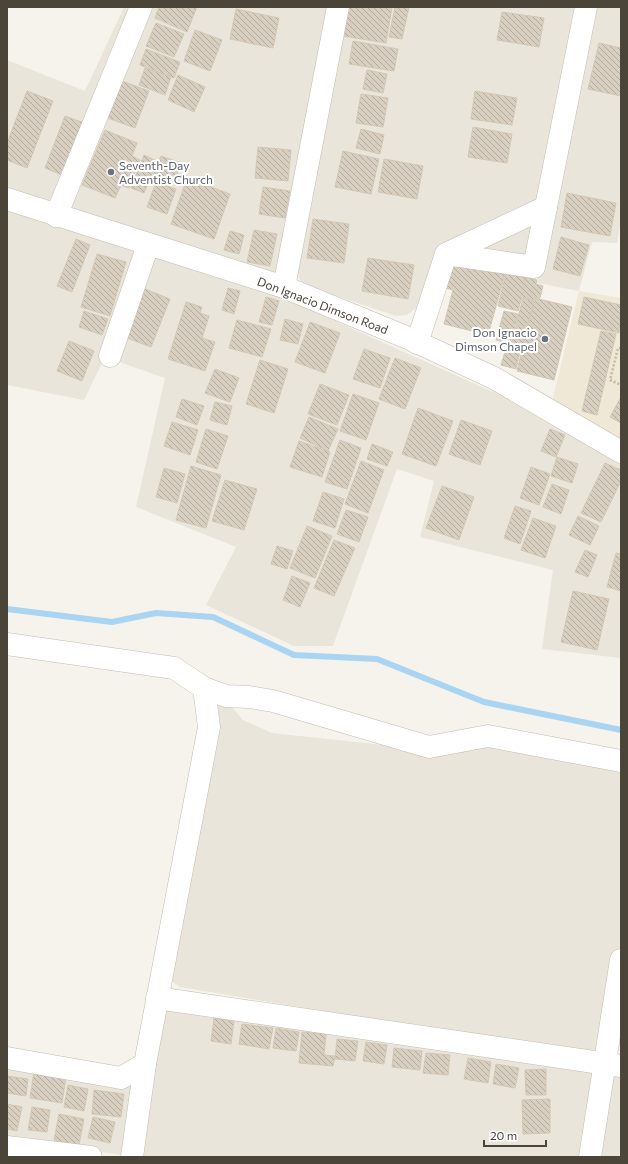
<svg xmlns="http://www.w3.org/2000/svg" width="628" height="1164" font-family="Commissioner,sans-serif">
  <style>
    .residential { fill: #eae5da }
    .education { fill: #efe8d6 }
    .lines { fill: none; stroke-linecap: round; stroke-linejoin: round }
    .stream { stroke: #a9d4f2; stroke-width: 6 }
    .building { fill: url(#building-back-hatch); stroke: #d3c7b4 }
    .minor-casing { stroke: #c2bbae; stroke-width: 23 }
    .path { stroke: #c4b79f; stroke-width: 2.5; stroke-dasharray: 2 2; stroke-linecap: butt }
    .minor { stroke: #fff; stroke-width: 22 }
    .worship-dot { fill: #6b7280; stroke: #fff; stroke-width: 1.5 }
    .labels { text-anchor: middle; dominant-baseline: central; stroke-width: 4; stroke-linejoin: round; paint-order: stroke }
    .worship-label { font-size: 12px; fill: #5b616d; stroke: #fff; text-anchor: start }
    .street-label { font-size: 12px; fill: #4b4439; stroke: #fff }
  </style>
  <defs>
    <pattern id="building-back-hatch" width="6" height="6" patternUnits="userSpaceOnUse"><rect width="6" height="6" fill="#d8cfc1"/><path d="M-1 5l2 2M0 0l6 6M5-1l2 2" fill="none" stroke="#b1aa9e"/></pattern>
  </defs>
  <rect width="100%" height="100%" fill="#f6f3ec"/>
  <g class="residential">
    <path d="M124 7H331L278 271 269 273 7 189V60L85 91Z"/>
    <path d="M345 7H580L525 272 443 257 431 265 419 306 407 315 396 316 304 285 299 278 298 268Z"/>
    <path d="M595 7H621V219L617 243 592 242 579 291 537 283 559 187Z"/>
    <path d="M7 210 284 298 502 396 621 465V658L542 649 553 570 420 537 434 481 397 469 333 646H294L206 605 236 547 136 507 165 378 105 357 84 400 7 385Z"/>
    <path d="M225 699 243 720 272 733 430 750 490 740 621 765V943L605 1047 593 1056 180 987 173 982 169 974 210 706Z"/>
    <path d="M162 1008 594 1068 584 1157H136Z"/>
    <path d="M7 1063 134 1084 124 1155 7 1141Z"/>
    <path d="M621 1072V1157H595L610 1076Z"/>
  </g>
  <path class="education" d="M579 291 621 298V439L552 402Z"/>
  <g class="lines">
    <path class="stream" d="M7 609 112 622 156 613 213 617 294 655 377 659 484 702 621 730"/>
  </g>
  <g class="building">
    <path d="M159 7H197L187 32 155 18Z"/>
    <path d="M348 7H392L386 43 343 36Z"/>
    <path d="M395 7H409L402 39 389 37Z"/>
    <path d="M236 9 279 18 273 48 230 39Z"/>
    <path d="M502 12 544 18 539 47 497 40Z"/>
    <path d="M156 23 184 34 174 57 146 46Z"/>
    <path d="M195 30 222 40 210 71 184 61Z"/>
    <path d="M353 41 398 49 394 71 349 64Z"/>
    <path d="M599 43 621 48V96L588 89Z"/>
    <path d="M146 49 180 62 174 78 140 65Z"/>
    <path d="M145 68 171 77 165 95 139 85Z"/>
    <path d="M367 70 387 74 383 93 363 89Z"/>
    <path d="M178 75 205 87 194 112 168 100Z"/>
    <path d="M119 80 149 91 135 128 105 117Z"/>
    <path d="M27 91 53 101 27 168 7 160V143Z"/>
    <path d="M475 91 517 98 512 125 471 119Z"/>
    <path d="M361 94 388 98 383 127 356 123Z"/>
    <path d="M65 116 90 125 69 178 45 168Z"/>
    <path d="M473 127 512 134 507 163 468 157Z"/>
    <path d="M361 129 384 135 380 154 356 148Z"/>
    <path d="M105 130 137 143 132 156 140 160 129 188 121 185 115 198 82 185Z"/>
    <path d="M258 147 291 150 288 181 255 178Z"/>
    <path d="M343 151 379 159 371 194 335 187Z"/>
    <path d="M144 155 157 161 144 193 131 188Z"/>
    <path d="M161 156 181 163 174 183 153 175Z"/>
    <path d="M384 159 423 166 417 199 378 192Z"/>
    <path d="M187 178 230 194 214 239 171 224Z"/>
    <path d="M156 182 176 189 167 214 147 207Z"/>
    <path d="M263 187 290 191 285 218 259 214Z"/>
    <path d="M567 193 616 203 610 236 561 227Z"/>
    <path d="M313 219 349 224 344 263 307 258Z"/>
    <path d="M254 230 277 234 270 266 247 262Z"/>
    <path d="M230 231 244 235 239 254 224 250Z"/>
    <path d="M561 237 589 245 580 276 553 269Z"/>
    <path d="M76 239 90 245 72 292 57 286Z"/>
    <path d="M97 254 126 262 110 316 81 307Z"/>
    <path d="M368 258 414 265 408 299 362 291Z"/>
    <path d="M445 258 505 274 488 335 444 324 453 290 438 286Z"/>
    <path d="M506 273 537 280 536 284 543 286 540 298 535 297 534 300 522 297 518 311 498 306Z"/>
    <path d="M138 286 170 299 151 347 119 335Z"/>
    <path d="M228 288 240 291 234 314 222 310Z"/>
    <path d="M266 297 279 301 272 325 259 322Z"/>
    <path d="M584 297 621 305 619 333 578 324Z"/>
    <path d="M523 298 534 301 527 327 516 325Z"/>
    <path d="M535 298 572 307 554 380 517 371Z"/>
    <path d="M186 302 202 307 200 313 209 316 202 338 215 342 205 371 168 359Z"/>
    <path d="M84 311 108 319 102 335 79 327Z"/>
    <path d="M504 311 518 314 510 344 496 340Z"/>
    <path d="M285 319 303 324 298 344 280 340Z"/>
    <path d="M237 320 271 329 262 357 229 348Z"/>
    <path d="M310 322 340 333 325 373 295 362Z"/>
    <path d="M516 326 527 328 522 347 511 344Z"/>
    <path d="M601 331 616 334 597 415 582 411Z"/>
    <path d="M69 341 94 351 82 381 57 371Z"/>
    <path d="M507 345 521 348 516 369 501 365Z"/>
    <path d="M364 349 390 358 380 388 353 379Z"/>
    <path d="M395 358 421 368 405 409 379 399Z"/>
    <path d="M260 360 288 369 274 413 246 404Z"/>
    <path d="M215 369 239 378 230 402 205 393Z"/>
    <path d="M320 384 349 395 337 425 308 414Z"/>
    <path d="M353 394 379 403 366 440 340 431Z"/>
    <path d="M621 397V423L610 417Z"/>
    <path d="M182 399 204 406 197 425 176 417Z"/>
    <path d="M215 402 232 406 227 425 210 420Z"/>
    <path d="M418 408 453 421 436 466 402 454Z"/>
    <path d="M309 417 338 429 328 451 300 438Z"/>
    <path d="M461 420 492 431 480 465 449 454Z"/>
    <path d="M172 422 198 430 190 455 164 446Z"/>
    <path d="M206 429 228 436 217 469 196 462Z"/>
    <path d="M550 429 565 435 556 457 541 451Z"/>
    <path d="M340 440 361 448 347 489 325 482Z"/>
    <path d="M299 441 330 452 322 477 290 467Z"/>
    <path d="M372 444 393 452 387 466 367 459Z"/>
    <path d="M557 457 578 464 572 483 551 476Z"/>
    <path d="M361 461 384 470 368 513 345 504Z"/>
    <path d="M605 463 621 470V481L601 522 581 513Z"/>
    <path d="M191 466 221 475 206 528 176 520Z"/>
    <path d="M531 467 550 474 539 505 520 498Z"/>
    <path d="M164 468 185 474 177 503 156 497Z"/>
    <path d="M225 480 257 489 244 530 212 521Z"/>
    <path d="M552 484 569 490 561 514 543 507Z"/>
    <path d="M442 486 474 497 459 540 426 528Z"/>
    <path d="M323 492 344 499 335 528 313 521Z"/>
    <path d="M515 506 531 511 520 544 504 538Z"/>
    <path d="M346 510 368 517 359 542 337 534Z"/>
    <path d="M578 516 599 526 590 545 569 535Z"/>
    <path d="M533 518 556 526 545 558 521 550Z"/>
    <path d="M307 526 332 536 315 578 290 568Z"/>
    <path d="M334 540 355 548 334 596 314 588Z"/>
    <path d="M277 546 293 551 287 569 271 564Z"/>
    <path d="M585 550 597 555 588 577 575 572Z"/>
    <path d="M616 553 621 554V591L607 587Z"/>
    <path d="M292 576 310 583 300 607 283 600Z"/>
    <path d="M573 591 609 599 597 650 561 642Z"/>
    <path d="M214 1018 234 1021 231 1044 211 1041Z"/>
    <path d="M242 1024 273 1028 269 1049 239 1044Z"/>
    <path d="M276 1028 299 1032 296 1051 273 1048Z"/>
    <path d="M302 1032 326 1034 324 1055 335 1056 333 1066 299 1063Z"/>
    <path d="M337 1039 358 1041 355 1061 335 1059Z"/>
    <path d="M366 1042 387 1045 384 1064 363 1061Z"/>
    <path d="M394 1048 422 1051 420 1070 392 1067Z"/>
    <path d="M426 1053 450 1055 448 1075 423 1073Z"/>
    <path d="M468 1058 491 1062 488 1083 464 1079Z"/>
    <path d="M496 1064 519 1068 515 1088 493 1084Z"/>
    <path d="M546 1069V1095H526L525 1070Z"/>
    <path d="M34 1071 66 1077 62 1103 30 1098Z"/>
    <path d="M7 1076 28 1079 26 1096 7 1093Z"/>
    <path d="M68 1085 88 1089 84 1111 64 1107Z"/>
    <path d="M94 1090 124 1094 121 1117 92 1114Z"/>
    <path d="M550 1099V1133L523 1134 522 1100Z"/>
    <path d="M7 1104 22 1107 17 1131 7 1129Z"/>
    <path d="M32 1107 50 1110 47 1132 28 1130Z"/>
    <path d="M59 1114 84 1119 79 1145 54 1140Z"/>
    <path d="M93 1117 115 1122 110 1143 88 1138Z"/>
  </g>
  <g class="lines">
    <g class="minor-casing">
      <g id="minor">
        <path d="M7 199 284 287 408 338 494 378 621 452"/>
        <path d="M56 216 141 7"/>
        <path d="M446 254 546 207"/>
        <path d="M284 287 338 7"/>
        <path d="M417 343 446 254 534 267 586 7"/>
        <path d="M110 356 148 245"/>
        <path d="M7 644 174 668 204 688 226 696 249 697 273 701 429 747 488 736 621 761"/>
        <path d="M157 998 621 1066"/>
        <path d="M7 1058 121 1078 145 1064 209 727 204 688"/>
        <path d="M7 1147 91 1157"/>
        <path d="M132 1157 145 1064"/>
        <path d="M590 1157 621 960"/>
      </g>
    </g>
    <path class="path" d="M621 348H618L610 380 621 385"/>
    <use href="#minor" class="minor"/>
  </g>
  <g class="worship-dot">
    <circle cx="111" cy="172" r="4"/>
    <circle cx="545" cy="339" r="4"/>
  </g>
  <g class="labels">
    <g class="worship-label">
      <text x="119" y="165">Seventh-Day<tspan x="119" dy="14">Adventist Church</tspan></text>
      <text x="537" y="332" text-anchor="end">Don Ignacio<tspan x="537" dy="14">Dimson Chapel</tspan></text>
    </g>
    <g class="street-label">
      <text transform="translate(323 305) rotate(21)">Don Ignacio Dimson Road</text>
    </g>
  </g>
  <rect width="628" height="1164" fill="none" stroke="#4b4439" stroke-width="16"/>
  <path d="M484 1140v6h62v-6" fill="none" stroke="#4b4439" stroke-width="2"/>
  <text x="490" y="1140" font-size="12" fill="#4b4439" stroke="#ffffff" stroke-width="3" paint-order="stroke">20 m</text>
</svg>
